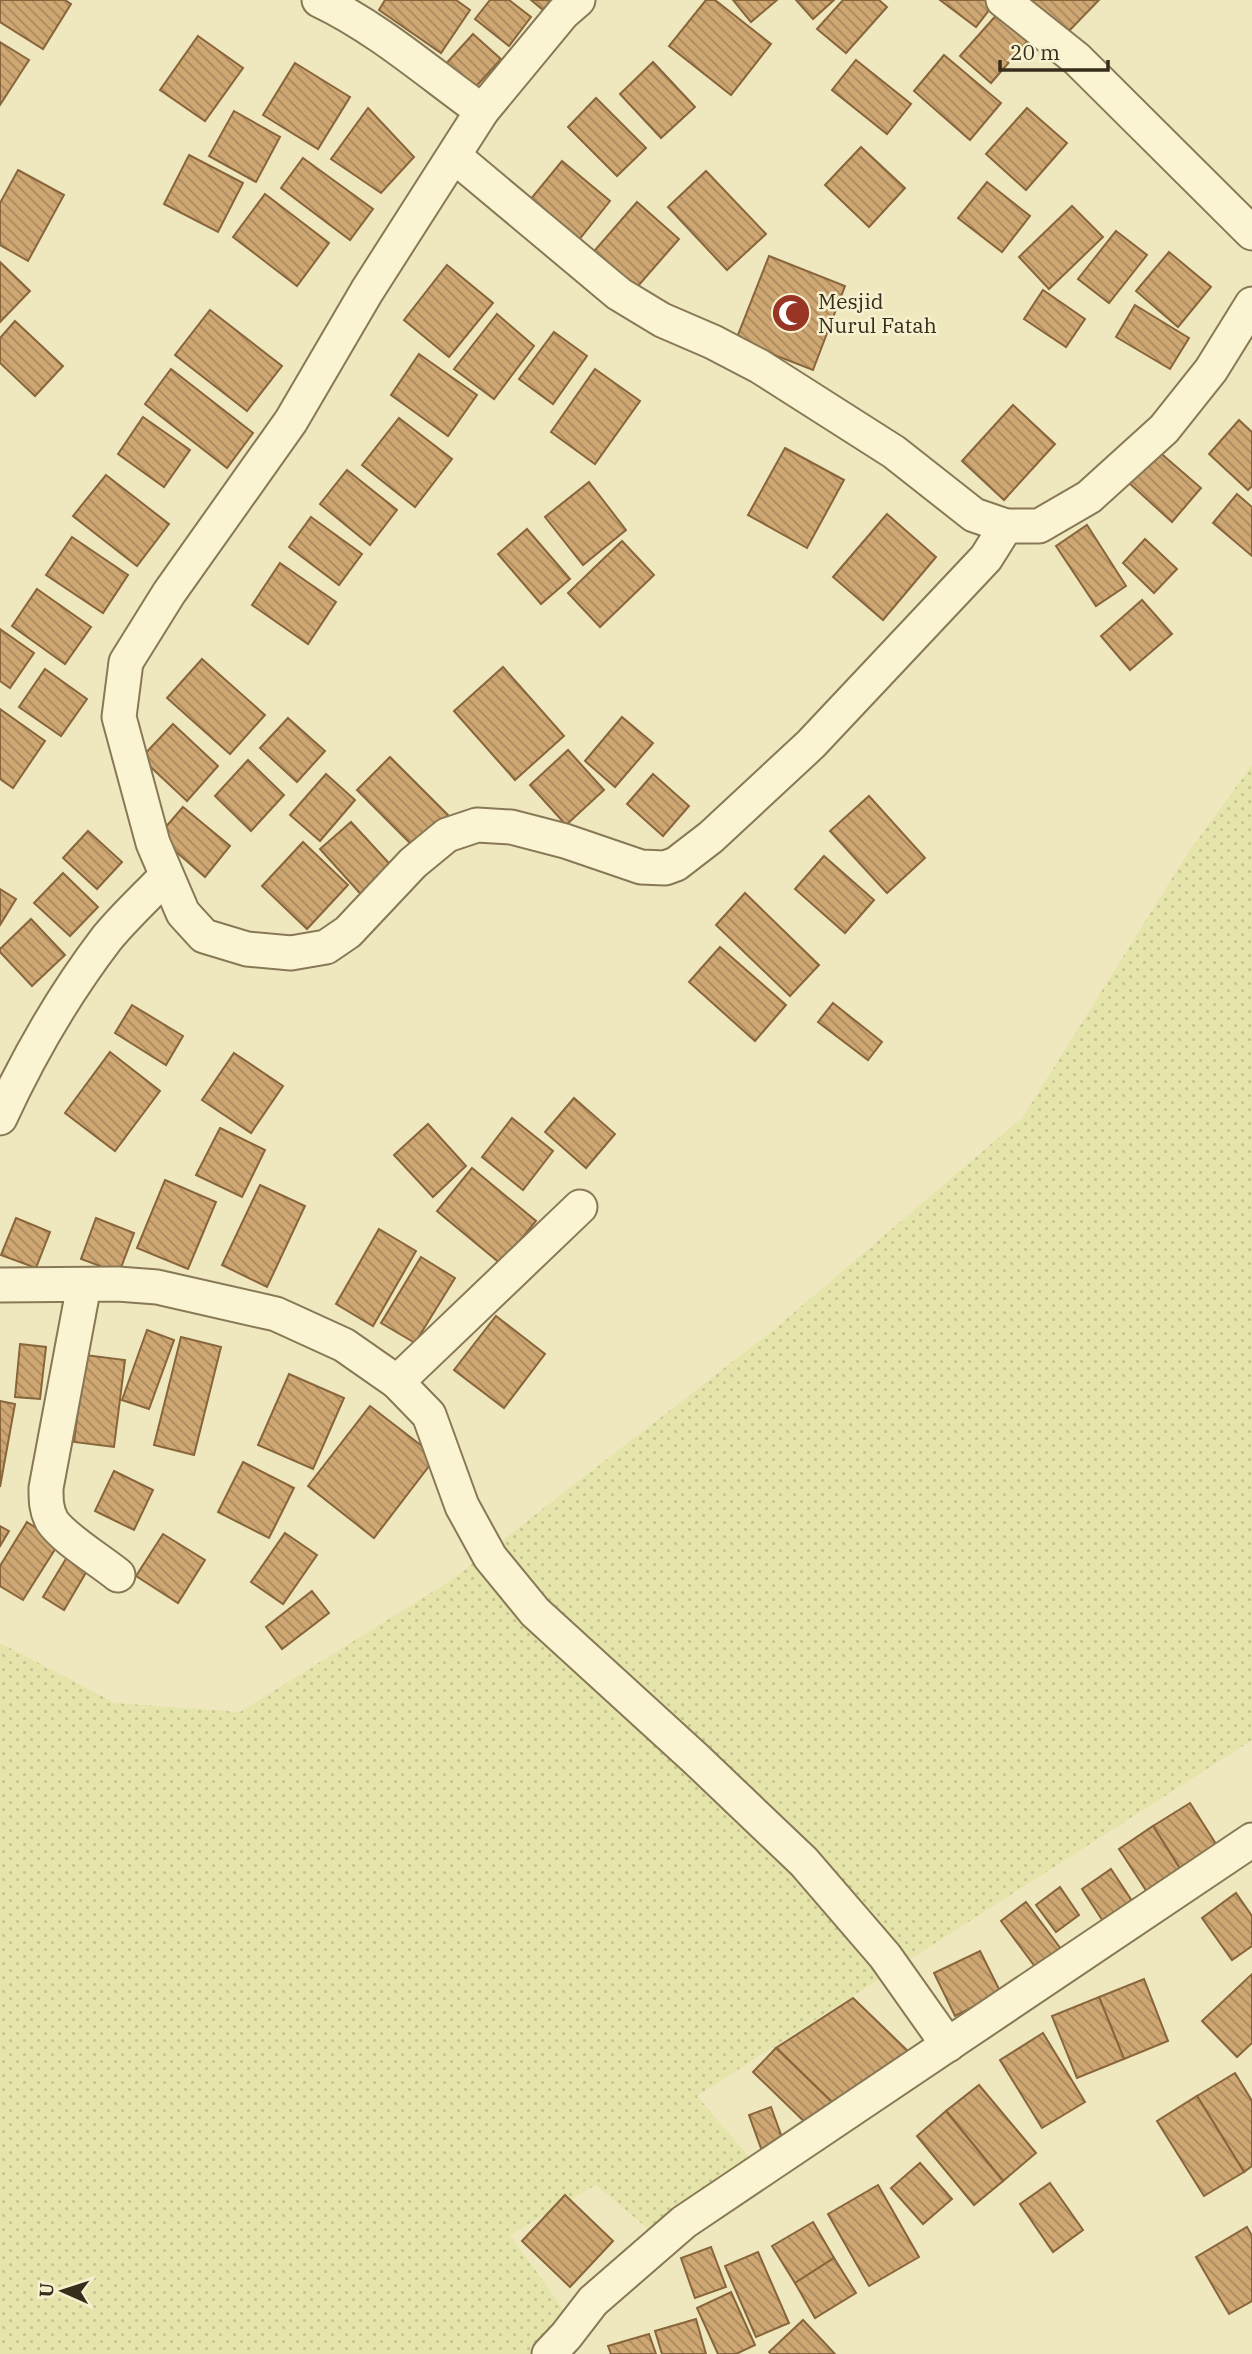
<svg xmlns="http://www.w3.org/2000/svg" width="1252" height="2354" font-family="'IBM Plex Serif',serif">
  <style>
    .farmland { fill: url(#farmland-dots) }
    .building { fill: url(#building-back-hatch); stroke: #88653b; stroke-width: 2 }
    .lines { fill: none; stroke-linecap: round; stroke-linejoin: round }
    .minor-casing { stroke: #887856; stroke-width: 37 }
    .minor { stroke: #faf4d2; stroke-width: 33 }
    .labels { text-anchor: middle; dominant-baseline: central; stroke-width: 5; stroke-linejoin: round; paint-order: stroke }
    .poi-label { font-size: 21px; fill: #372d1c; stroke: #f6f1ce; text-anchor: start }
  </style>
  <defs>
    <pattern id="farmland-dots" width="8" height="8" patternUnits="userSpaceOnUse" patternTransform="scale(1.75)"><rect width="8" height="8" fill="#e5e4ab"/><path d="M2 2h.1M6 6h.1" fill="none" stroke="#c5c493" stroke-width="1.8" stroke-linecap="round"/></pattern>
    <pattern id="building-back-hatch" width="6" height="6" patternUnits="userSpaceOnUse" patternTransform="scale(1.75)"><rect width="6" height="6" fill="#cfa773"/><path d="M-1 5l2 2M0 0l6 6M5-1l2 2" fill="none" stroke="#a9885e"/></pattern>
  </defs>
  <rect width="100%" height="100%" fill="#efe8be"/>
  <path class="farmland" d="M1252 765V1740L697 2096 767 2178 666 2244 596 2185 510 2235 566 2313 548 2354H0V1643L115 1703 240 1712 450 1581 776 1328 1023 1117 1188 853Z"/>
  <g class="building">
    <path d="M0 0H65L71 4 43 49 0 22Z"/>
    <path d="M385 0H456L470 10 441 53 379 10Z"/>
    <path d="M490 0H509L531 17 509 46 475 19Z"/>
    <path d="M531 0H561L549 15Z"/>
    <path d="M706 0H715L771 44 731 95 669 46Z"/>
    <path d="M733 0H777L751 22Z"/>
    <path d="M796 0H834L813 19Z"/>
    <path d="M843 0H879L887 7 846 53 817 29Z"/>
    <path d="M940 0H994L996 1 976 27Z"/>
    <path d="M1032 0H1099L1064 36 1029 3Z"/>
    <path d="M1000 11 1031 37 991 83 960 56Z"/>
    <path d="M473 34 501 59 471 92 443 67Z"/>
    <path d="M198 36 243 68 205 121 160 90Z"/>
    <path d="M0 42 29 60 0 105Z"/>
    <path d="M944 55 1001 103 970 140 914 91Z"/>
    <path d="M856 60 911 104 887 134 832 90Z"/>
    <path d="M653 62 695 107 661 138 620 94Z"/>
    <path d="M295 63 350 97 318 149 263 115Z"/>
    <path d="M596 98 646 148 617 176 568 127Z"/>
    <path d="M368 108 414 157 381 193 331 159Z"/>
    <path d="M1027 108 1067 143 1026 190 986 154Z"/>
    <path d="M234 111 280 137 256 182 209 156Z"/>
    <path d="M861 147 905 188 869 227 825 185Z"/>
    <path d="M189 155 243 183 218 232 164 204Z"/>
    <path d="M303 158 373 209 350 240 281 188Z"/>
    <path d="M562 161 610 201 574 246 525 206Z"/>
    <path d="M18 170 64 195 28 261 0 245V203Z"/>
    <path d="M706 171 766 234 727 270 668 207Z"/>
    <path d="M987 182 1030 216 1002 252 958 218Z"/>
    <path d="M265 194 329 243 297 286 233 237Z"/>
    <path d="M637 202 679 239 631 294 589 257Z"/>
    <path d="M1072 206 1103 237 1049 289 1019 257Z"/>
    <path d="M1116 231 1147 255 1109 303 1078 279Z"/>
    <path d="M1169 252 1211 287 1178 327 1136 291Z"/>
    <path d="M769 256 845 286 813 370 736 340Z"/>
    <path d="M0 262 30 291 0 322Z"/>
    <path d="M447 265 493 303 449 357 404 320Z"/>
    <path d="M1043 290 1085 319 1066 347 1024 319Z"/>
    <path d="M1135 305 1189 338 1170 369 1116 337Z"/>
    <path d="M210 310 282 366 247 411 175 355Z"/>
    <path d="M497 314 534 346 494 399 454 369Z"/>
    <path d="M15 321 63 366 35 396 0 363V338Z"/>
    <path d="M554 332 587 356 553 404 519 379Z"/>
    <path d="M419 354 477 395 448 436 391 395Z"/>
    <path d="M171 369 253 433 227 468 145 404Z"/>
    <path d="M595 369 640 401 595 464 551 432Z"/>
    <path d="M1013 405 1055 444 1004 500 962 461Z"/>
    <path d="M143 417 190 450 164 487 118 454Z"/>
    <path d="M399 418 452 459 415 507 362 465Z"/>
    <path d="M1239 420 1252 432V486L1248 490 1209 454Z"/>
    <path d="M785 448 844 480 807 548 748 515Z"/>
    <path d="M1157 450 1201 488 1172 522 1129 483Z"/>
    <path d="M347 470 397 510 370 545 320 504Z"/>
    <path d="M106 475 169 524 137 566 73 516Z"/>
    <path d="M589 482 626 530 583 565 545 517Z"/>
    <path d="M1237 494 1252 507V556L1213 523Z"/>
    <path d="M887 514 936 557 883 620 833 577Z"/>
    <path d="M311 517 362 554 339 585 289 547Z"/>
    <path d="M1087 525 1126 586 1096 606 1056 546Z"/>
    <path d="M527 529 570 579 541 604 498 554Z"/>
    <path d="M72 537 128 575 103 613 46 575Z"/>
    <path d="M1145 539 1177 569 1154 593 1123 563Z"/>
    <path d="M622 541 654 575 600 627 568 593Z"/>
    <path d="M280 563 336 602 308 644 252 605Z"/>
    <path d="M37 589 91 627 65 664 12 626Z"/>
    <path d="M1142 600 1172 634 1130 670 1101 636Z"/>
    <path d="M0 629 34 653 10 688 0 681Z"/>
    <path d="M202 659 265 715 230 754 167 698Z"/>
    <path d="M503 667 564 736 515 780 454 711Z"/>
    <path d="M45 669 87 699 61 736 19 707Z"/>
    <path d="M0 709 45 741 13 788 0 779Z"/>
    <path d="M622 717 653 743 615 787 585 761Z"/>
    <path d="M288 718 325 751 297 782 260 748Z"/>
    <path d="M173 724 218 766 187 801 141 758Z"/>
    <path d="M568 750 604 790 566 825 530 785Z"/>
    <path d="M390 757 448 815 415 848 357 790Z"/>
    <path d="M248 760 284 795 251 831 215 796Z"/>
    <path d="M326 774 355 800 320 841 290 815Z"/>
    <path d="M653 774 689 806 663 836 627 804Z"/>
    <path d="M869 796 925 858 887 893 830 831Z"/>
    <path d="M183 807 230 846 205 877 158 836Z"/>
    <path d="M351 822 398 873 367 901 320 849Z"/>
    <path d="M88 831 122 862 97 889 63 858Z"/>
    <path d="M303 842 348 885 307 929 262 886Z"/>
    <path d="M824 856 874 900 845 933 795 889Z"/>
    <path d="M63 873 98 907 70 936 34 903Z"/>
    <path d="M0 889 16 899 0 925Z"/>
    <path d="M745 893 819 965 790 996 716 925Z"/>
    <path d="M31 919 65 955 32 986 0 952V949Z"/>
    <path d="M720 947 786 1005 755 1041 689 982Z"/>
    <path d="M833 1003 882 1042 868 1060 818 1022Z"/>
    <path d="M132 1005 183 1036 166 1065 115 1033Z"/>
    <path d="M110 1052 160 1091 115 1151 65 1113Z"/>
    <path d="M234 1053 283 1086 251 1133 202 1100Z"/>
    <path d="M574 1098 615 1134 586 1168 545 1132Z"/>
    <path d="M512 1118 553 1151 523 1190 482 1157Z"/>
    <path d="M428 1124 466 1166 433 1197 394 1155Z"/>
    <path d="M220 1128 265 1150 242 1197 196 1175Z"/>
    <path d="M472 1168 536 1221 501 1264 437 1211Z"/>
    <path d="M165 1180 216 1202 188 1269 137 1248Z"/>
    <path d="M260 1185 305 1206 267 1287 222 1265Z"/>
    <path d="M16 1218 50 1232 36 1268 1 1255Z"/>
    <path d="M96 1218 134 1233 119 1273 81 1259Z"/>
    <path d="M379 1229 416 1251 373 1326 336 1304Z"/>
    <path d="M421 1257 455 1278 415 1343 381 1323Z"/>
    <path d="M496 1316 545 1354 504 1408 454 1370Z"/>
    <path d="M147 1330 174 1340 149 1409 122 1400Z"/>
    <path d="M181 1337 221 1347 194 1455 154 1445Z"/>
    <path d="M20 1344 46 1347 40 1399 15 1397Z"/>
    <path d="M85 1355 125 1360 114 1447 74 1442Z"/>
    <path d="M289 1374 344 1398 313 1469 258 1445Z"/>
    <path d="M0 1401 15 1404 0 1487Z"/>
    <path d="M370 1406 436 1457 374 1538 308 1486Z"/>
    <path d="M243 1462 294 1488 269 1538 218 1512Z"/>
    <path d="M114 1471 153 1490 134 1530 95 1511Z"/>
    <path d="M27 1522 59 1543 23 1600 0 1586V1566Z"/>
    <path d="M0 1526 9 1531 0 1546Z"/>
    <path d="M285 1533 317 1555 283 1604 251 1582Z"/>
    <path d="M163 1534 205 1560 178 1603 136 1576Z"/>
    <path d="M67 1557 88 1569 64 1610 43 1597Z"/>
    <path d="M312 1591 329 1613 282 1649 266 1627Z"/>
    <path d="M1190 1803 1223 1855 1186 1878 1153 1826Z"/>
    <path d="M1153 1826 1186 1878 1153 1901 1119 1849Z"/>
    <path d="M1111 1869 1140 1913 1110 1932 1082 1889Z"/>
    <path d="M1060 1887 1079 1915 1056 1932 1036 1905Z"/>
    <path d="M1236 1893 1252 1916V1946L1232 1960 1202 1918Z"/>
    <path d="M1026 1902 1064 1953 1039 1972 1001 1921Z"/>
    <path d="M980 1951 1001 1993 955 2016 934 1973Z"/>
    <path d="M1252 1974V2043L1237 2057 1202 2021Z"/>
    <path d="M1144 1979 1168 2041 1124 2059 1099 1997Z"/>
    <path d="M1099 1997 1124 2059 1077 2078 1052 2016Z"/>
    <path d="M853 1998 911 2054 834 2104 776 2048Z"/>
    <path d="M1043 2033 1085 2102 1042 2128 1000 2060Z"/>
    <path d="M776 2048 834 2104 811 2128 753 2072Z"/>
    <path d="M1235 2073 1252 2101V2166L1244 2172 1197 2096Z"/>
    <path d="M979 2085 1036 2153 1003 2181 946 2111Z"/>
    <path d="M1197 2096 1244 2172 1204 2196 1157 2121Z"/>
    <path d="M771 2107 784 2143 762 2151 749 2115Z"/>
    <path d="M946 2111 1003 2181 974 2205 917 2136Z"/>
    <path d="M920 2163 952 2199 923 2224 891 2188Z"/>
    <path d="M1050 2183 1083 2230 1053 2252 1020 2204Z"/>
    <path d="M878 2185 919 2257 869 2286 828 2214Z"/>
    <path d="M565 2195 613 2241 570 2287 522 2241Z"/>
    <path d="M813 2222 834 2258 795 2283 772 2246Z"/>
    <path d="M1247 2227 1252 2236V2301L1229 2314 1196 2257Z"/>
    <path d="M711 2247 726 2287 695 2298 681 2258Z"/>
    <path d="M758 2252 789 2323 756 2337 725 2266Z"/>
    <path d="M834 2258 856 2293 815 2318 795 2283Z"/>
    <path d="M731 2292 755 2345 736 2354H718L697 2308Z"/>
    <path d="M696 2319 706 2354H662L655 2331Z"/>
    <path d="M803 2320 835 2354H771L769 2352Z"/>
    <path d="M649 2334 656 2354H611L608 2346Z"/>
  </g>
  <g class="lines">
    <g class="minor-casing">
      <g id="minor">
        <path d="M319 0C378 28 429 73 482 111"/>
        <path d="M578 0 563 13 482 111 367 291 291 421 169 593 126 662 119 717 153 843 183 913 204 936 247 949 291 953 326 947 348 932 413 863 447 835 477 825 511 827 565 841 641 867 665 868 676 864 711 837 811 744 986 558 1006 526"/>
        <path d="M1003 0 1077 59 1252 233"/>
        <path d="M454 156 619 294 662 320 713 342 759 366 894 452 974 515 1006 526H1039L1089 497 1164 429 1211 370 1252 304"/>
        <path d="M0 1118C29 1055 65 993 107 938 125 916 147 896 166 876"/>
        <path d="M0 1285 118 1284 157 1287 276 1314 344 1345 397 1382 429 1415 462 1506 490 1557 535 1612 696 1759 804 1862 885 1956 948 2045"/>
        <path d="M84 1285 46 1488C46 1500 46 1510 52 1521 63 1538 101 1561 118 1575"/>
        <path d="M397 1382 580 1207"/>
        <path d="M549 2354 566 2336 593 2301 684 2222 1252 1840"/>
      </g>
    </g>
    <use href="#minor" class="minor"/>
  </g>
  <defs>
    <g id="mosque-disc" transform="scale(2.0125)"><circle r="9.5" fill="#993524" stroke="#f6f1ce"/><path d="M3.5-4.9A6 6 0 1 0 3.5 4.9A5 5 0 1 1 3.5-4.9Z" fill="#fff"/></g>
  </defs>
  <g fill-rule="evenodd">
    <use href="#mosque-disc" x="791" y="313"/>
  </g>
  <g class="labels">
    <g class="poi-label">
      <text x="818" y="301">Mesjid<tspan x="818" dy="24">Nurul Fatah</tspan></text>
    </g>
  </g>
  <g transform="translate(63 2291) rotate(273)" stroke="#f6f1ce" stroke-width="5" paint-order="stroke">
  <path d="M0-5L12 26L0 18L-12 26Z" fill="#372d1c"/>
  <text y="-10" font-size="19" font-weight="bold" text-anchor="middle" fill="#372d1c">U</text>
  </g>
  <path d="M1000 60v10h108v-10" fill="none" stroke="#372d1c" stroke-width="3.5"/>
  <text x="1010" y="60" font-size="21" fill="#372d1c" stroke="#f6f1ce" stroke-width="5" paint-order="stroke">20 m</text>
</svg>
